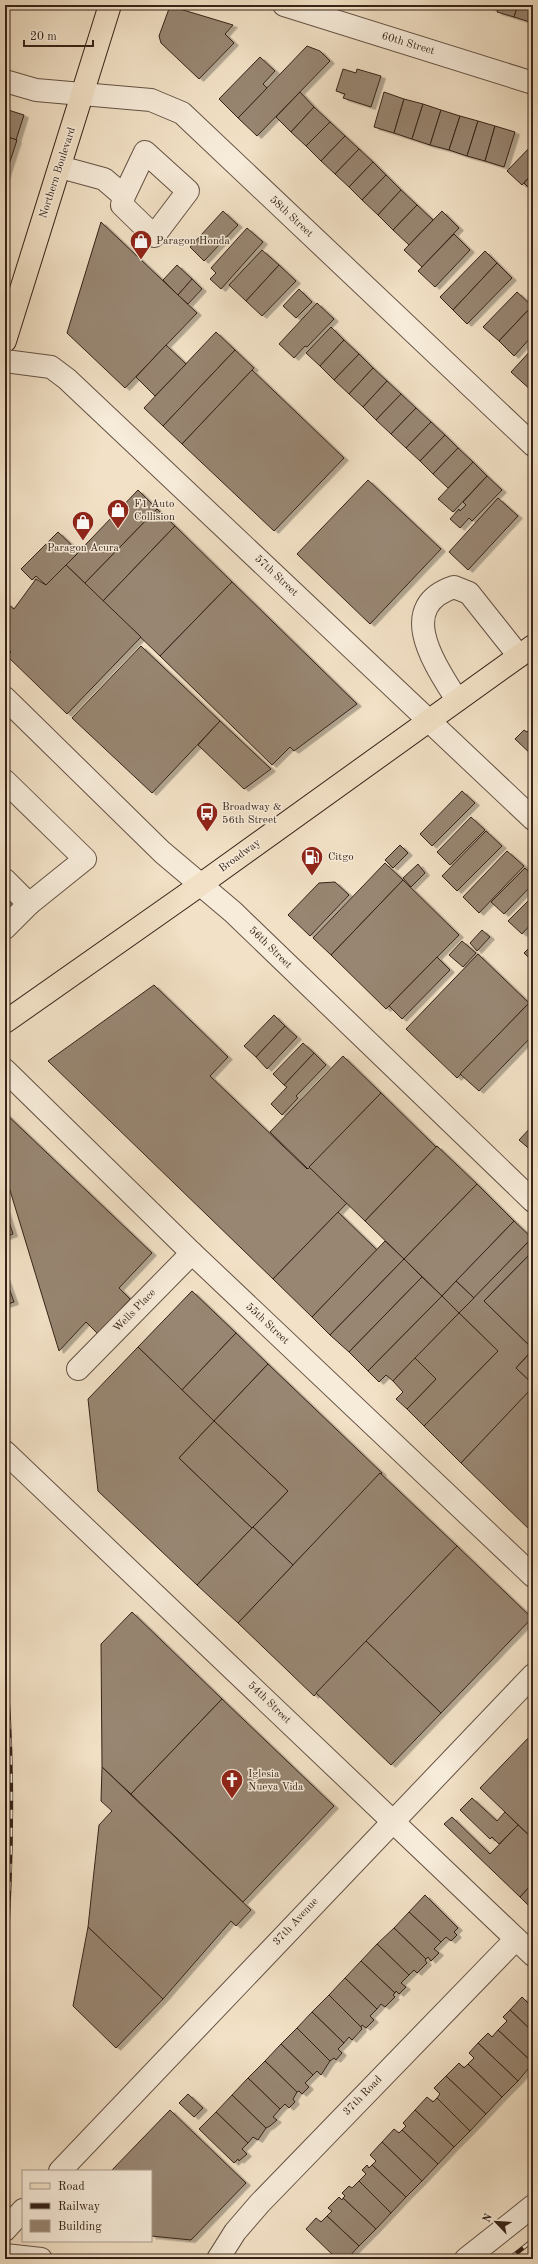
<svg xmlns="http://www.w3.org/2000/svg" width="538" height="2264" font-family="'Old Standard TT',serif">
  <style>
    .building { fill: #988672; stroke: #362318; filter: url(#shadow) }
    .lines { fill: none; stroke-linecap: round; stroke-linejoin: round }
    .minor-casing { stroke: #655244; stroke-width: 24 }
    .major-casing { stroke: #362318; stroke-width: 24 }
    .minor { stroke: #f7ecda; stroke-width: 22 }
    .major { stroke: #f2e1c6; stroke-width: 22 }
    .rail-casing { stroke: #362318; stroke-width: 4.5 }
    .rail { stroke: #f7ecda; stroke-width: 3; stroke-dasharray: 9; stroke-linecap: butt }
    .labels { text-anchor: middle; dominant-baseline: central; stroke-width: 3; stroke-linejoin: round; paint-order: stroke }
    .street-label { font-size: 11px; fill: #362318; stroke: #f7ecda }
    .poi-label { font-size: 11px; fill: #362318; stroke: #f7ecda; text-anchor: start }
  </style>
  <defs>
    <filter id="shadow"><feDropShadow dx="4.5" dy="2.5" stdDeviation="0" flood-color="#0004"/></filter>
  </defs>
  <rect width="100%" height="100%" fill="#f2e1c6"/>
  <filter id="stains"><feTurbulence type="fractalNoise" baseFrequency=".005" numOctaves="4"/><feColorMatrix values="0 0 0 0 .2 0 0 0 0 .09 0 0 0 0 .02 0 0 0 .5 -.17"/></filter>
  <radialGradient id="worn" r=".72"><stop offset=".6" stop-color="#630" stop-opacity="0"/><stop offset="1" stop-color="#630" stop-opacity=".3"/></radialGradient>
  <g class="building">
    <path d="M482 5H500L498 10Z"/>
    <path d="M500 5H518L514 17 497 12Z"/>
    <path d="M518 5H533V23L514 17Z"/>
    <path d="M170 6 233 25 225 34 234 43 199 79 161 43 159 36Z"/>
    <path d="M307 46 320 51 330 61 257 136 238 118Z"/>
    <path d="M260 57 275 71 263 84 267 88 238 118 219 99Z"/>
    <path d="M343 69 356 73 357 69 381 76 371 107 343 98 345 94 336 91Z"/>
    <path d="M300 92 314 107 291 132 276 117Z"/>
    <path d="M384 92 404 99 394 133 374 127Z"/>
    <path d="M404 99 423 104 412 139 394 133Z"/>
    <path d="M423 104 441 110 430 145 412 139Z"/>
    <path d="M314 107 330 122 306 146 291 132Z"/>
    <path d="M5 109 24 115 16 140 5 136Z"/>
    <path d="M441 110 460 116 449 150 430 145Z"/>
    <path d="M460 116 478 121 467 156 449 150Z"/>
    <path d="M478 121 495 126 485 161 467 156Z"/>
    <path d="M330 122 345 136 321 161 306 146Z"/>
    <path d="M495 126 515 132 504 167 485 161Z"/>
    <path d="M5 136 17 140 5 177Z"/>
    <path d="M345 136 359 149 335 174 321 161Z"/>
    <path d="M533 144V173L522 185 507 171Z"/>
    <path d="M359 149 373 162 349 187 335 174Z"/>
    <path d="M373 162 386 175 362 200 349 187Z"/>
    <path d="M533 173V192L524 183Z"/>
    <path d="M386 175 401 190 378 215 362 200Z"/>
    <path d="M401 190 417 205 393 230 378 215Z"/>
    <path d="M417 205 433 220 409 245 393 230Z"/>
    <path d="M223 211 238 225 204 261 190 247Z"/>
    <path d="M442 211 459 228 422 267 404 250Z"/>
    <path d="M101 222 197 313 125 388 67 333Z"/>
    <path d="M247 228 263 242 221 289 210 279 216 273 211 268Z"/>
    <path d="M454 234 470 250 435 287 418 271Z"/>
    <path d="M262 250 279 265 246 301 229 285Z"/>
    <path d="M485 251 497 263 453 310 440 297Z"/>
    <path d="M497 263 512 278 467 324 453 310Z"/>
    <path d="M177 265 192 279 178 295 163 280Z"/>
    <path d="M279 265 296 281 262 316 246 301Z"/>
    <path d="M192 279 202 289 188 304 178 295Z"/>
    <path d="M299 289 312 302 296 318 283 306Z"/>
    <path d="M517 292 532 306 499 341 483 327Z"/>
    <path d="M317 303 334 319 307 347 305 346 294 358 279 344Z"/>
    <path d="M532 306 533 335 514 356 499 341Z"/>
    <path d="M331 327 344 340 320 366 306 353Z"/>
    <path d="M216 332 235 350 163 426 144 408Z"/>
    <path d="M344 340 359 354 334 380 320 366Z"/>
    <path d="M166 345 186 364 155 396 136 377Z"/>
    <path d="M533 348V392L511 372Z"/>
    <path d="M235 350 254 368 182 444 163 426Z"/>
    <path d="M359 354 373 368 349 394 334 380Z"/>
    <path d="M373 368 387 381 363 407 349 394Z"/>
    <path d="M252 370 344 458 274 531 182 444Z"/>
    <path d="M387 381 401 394 376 420 363 407Z"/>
    <path d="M401 394 416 408 391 434 376 420Z"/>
    <path d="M416 408 431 422 406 448 391 434Z"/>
    <path d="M431 422 445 435 420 461 406 448Z"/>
    <path d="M445 435 458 448 433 474 420 461Z"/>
    <path d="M458 448 473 462 448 488 433 474Z"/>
    <path d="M473 462 487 476 453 512 438 499Z"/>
    <path d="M487 476 502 490 472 521 469 518 460 528 450 519 459 509 460 511 466 505 463 502Z"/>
    <path d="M368 480 441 549 370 624 297 554Z"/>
    <path d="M138 490 157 509 85 583 66 565Z"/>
    <path d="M498 498 518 516 468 570 449 552Z"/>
    <path d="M157 509 175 526 103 601 85 583Z"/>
    <path d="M175 526 232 582 160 656 103 601Z"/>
    <path d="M58 532 79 552 46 585 36 576 32 580 21 569Z"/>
    <path d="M66 565 141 637 67 714 7 656 11 652 5 646 6 603 14 609 36 579 46 585Z"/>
    <path d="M232 582 357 704 294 751 290 747 272 765 160 656Z"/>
    <path d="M141 646 220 721 152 793 72 718Z"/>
    <path d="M220 721 271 769 244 789 198 745Z"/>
    <path d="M533 726V756L515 739 524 730 527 732Z"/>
    <path d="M462 791 475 803 432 846 420 834Z"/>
    <path d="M471 817 485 830 450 865 437 852Z"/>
    <path d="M486 831 502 846 457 891 442 876Z"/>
    <path d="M400 845 408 853 393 868 385 860Z"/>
    <path d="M507 851 524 866 479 913 463 897Z"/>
    <path d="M385 863 403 880 331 955 313 938Z"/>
    <path d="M418 864 425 873 411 887 403 878Z"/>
    <path d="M525 868 533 876V884L504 914 491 902Z"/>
    <path d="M403 880 459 935 386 1009 331 955Z"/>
    <path d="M335 882 349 895 310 936 288 915 319 883Z"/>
    <path d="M5 894 15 903 5 913Z"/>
    <path d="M533 896V922L522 934 508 921Z"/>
    <path d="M482 930 490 937 477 951 470 943Z"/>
    <path d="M462 941 476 953 463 967 449 955Z"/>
    <path d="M533 944V962L524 953Z"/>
    <path d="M478 954 529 1003 457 1078 406 1029Z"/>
    <path d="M437 957 450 970 402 1019 389 1006Z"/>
    <path d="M154 985 228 1057 210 1076 307 1169 309 1167 347 1203 273 1279 48 1061Z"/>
    <path d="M529 1003 533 1007V1035L479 1091 460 1074Z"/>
    <path d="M274 1015 285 1026 256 1057 244 1046Z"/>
    <path d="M285 1026 297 1037 267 1069 256 1057Z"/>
    <path d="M303 1043 314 1053 284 1085 273 1074Z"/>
    <path d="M314 1053 326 1065 296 1096 298 1098 282 1115 271 1104 287 1087 284 1085Z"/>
    <path d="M343 1056 381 1093 308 1169 270 1132Z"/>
    <path d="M381 1093 436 1147 365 1221 309 1167Z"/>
    <path d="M5 1113 152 1253 119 1288 130 1299 98 1334 86 1322 59 1351 5 1174Z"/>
    <path d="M533 1125V1152L519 1140Z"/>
    <path d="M437 1146 477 1184 404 1259 365 1221Z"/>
    <path d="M477 1184 514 1221 442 1296 404 1259Z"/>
    <path d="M5 1209 13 1234 5 1237Z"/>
    <path d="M338 1212 377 1250 312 1317 273 1279Z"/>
    <path d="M514 1221 532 1238 474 1298 456 1281Z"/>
    <path d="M532 1238 533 1251 484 1301 533 1349 516 1368 533 1384V1388L461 1463 424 1426 498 1351 459 1313Z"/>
    <path d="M385 1241 404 1259 330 1335 312 1317Z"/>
    <path d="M533 1251V1349L484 1301Z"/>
    <path d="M404 1259 422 1277 349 1352 330 1335Z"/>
    <path d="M5 1277 14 1302 5 1305Z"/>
    <path d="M422 1277 442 1296 368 1371 349 1352Z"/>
    <path d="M456 1281 474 1298 459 1313 442 1296Z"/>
    <path d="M192 1291 236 1333 182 1390 138 1347Z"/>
    <path d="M442 1296 459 1313 393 1381 386 1375 379 1382 368 1371Z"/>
    <path d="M459 1313 498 1351 424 1426 407 1409 436 1379 415 1358Z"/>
    <path d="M236 1333 268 1364 214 1421 182 1390Z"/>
    <path d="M138 1347 214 1421 179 1458 252 1528 197 1585 98 1491 88 1399Z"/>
    <path d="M533 1350V1384L516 1368Z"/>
    <path d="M415 1358 436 1379 407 1409 396 1399 403 1392 393 1381Z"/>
    <path d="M268 1364 382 1473 293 1565 253 1527 288 1491 214 1421Z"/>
    <path d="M532 1388 533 1389V1533L461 1463Z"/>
    <path d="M214 1421 288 1491 252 1528 179 1458Z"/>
    <path d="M380 1473 457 1546 314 1696 238 1623Z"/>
    <path d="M253 1527 293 1565 238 1623 197 1585Z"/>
    <path d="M457 1546 532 1618 441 1713 366 1641Z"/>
    <path d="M132 1612 222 1699 131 1794 102 1767 101 1644Z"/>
    <path d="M366 1641 441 1713 391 1765 316 1693Z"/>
    <path d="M222 1699 334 1806 243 1902 131 1794Z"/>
    <path d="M533 1733V1839L480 1788Z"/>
    <path d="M102 1767 251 1910 236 1926 231 1921 163 1999 88 1927 99 1825 112 1811 101 1801Z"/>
    <path d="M472 1798 497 1821 505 1812 518 1825 499 1844 492 1837 490 1839 460 1810Z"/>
    <path d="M452 1817 490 1854 518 1825 533 1839V1883L520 1897 444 1824Z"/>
    <path d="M531 1885 533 1887V1910L520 1897Z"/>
    <path d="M425 1895 458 1928 454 1932 457 1935 451 1941 446 1937 441 1942 409 1912Z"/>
    <path d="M409 1912 441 1942 434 1949 439 1953 431 1961 428 1957 426 1959 394 1928Z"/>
    <path d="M88 1927 163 1999 116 2048 73 2006Z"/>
    <path d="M394 1928 426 1959 425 1960 427 1963 417 1973 414 1970 409 1975 377 1944Z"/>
    <path d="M377 1944 409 1975 401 1983 406 1987 399 1994 396 1991 395 1993 361 1961Z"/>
    <path d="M361 1961 395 1993 393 1995 395 1997 385 2007 381 2004 377 2009 345 1978Z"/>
    <path d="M345 1978 377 2009 370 2016 374 2020 366 2028 362 2025 361 2027 329 1995Z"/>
    <path d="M329 1995 361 2027 362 2029 352 2040 349 2037 344 2043 312 2012Z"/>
    <path d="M522 1997 528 2003 532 2000 533 2001V2032L510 2010Z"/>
    <path d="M510 2010 533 2032V2063L498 2030 507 2021 503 2017Z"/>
    <path d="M312 2012 344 2043 338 2049 342 2053 336 2060 334 2058 330 2061 297 2028Z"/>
    <path d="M297 2028 330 2061 321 2075 317 2071 313 2075 281 2044Z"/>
    <path d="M498 2030 533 2063 518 2081 478 2043 488 2033 492 2037Z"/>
    <path d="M478 2043 518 2081 502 2097 468 2064 474 2058 469 2053Z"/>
    <path d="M281 2044 313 2075 305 2083 309 2087 302 2094 299 2091 297 2092 265 2061Z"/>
    <path d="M265 2061 297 2092 293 2099 295 2102 289 2108 285 2104 280 2109 248 2078Z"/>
    <path d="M459 2063 464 2068 468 2064 502 2097 486 2114 446 2076Z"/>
    <path d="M446 2076 486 2114 470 2131 437 2098 440 2094 434 2088Z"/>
    <path d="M248 2078 280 2109 273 2117 277 2120 270 2126 266 2128 232 2095Z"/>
    <path d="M188 2094 203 2108 194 2117 179 2103Z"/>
    <path d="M232 2095 266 2128 258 2140 253 2137 248 2143 216 2112Z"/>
    <path d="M427 2097 433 2102 437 2098 470 2131 454 2147 415 2110Z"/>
    <path d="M170 2110 246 2183 191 2240 151 2236V2171H111Z"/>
    <path d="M415 2110 454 2147 438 2164 402 2130 406 2126 403 2123Z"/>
    <path d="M216 2112 248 2143 242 2149 247 2154 239 2161 238 2159 234 2163 199 2129Z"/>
    <path d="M394 2129 399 2133 402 2130 438 2164 422 2181 382 2142Z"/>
    <path d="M382 2142 422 2181 406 2197 372 2165 376 2161 370 2155Z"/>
    <path d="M367 2165 369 2168 372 2165 406 2197 391 2213 359 2181 366 2174 362 2170Z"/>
    <path d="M359 2181 391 2213 376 2229 343 2198 345 2196 342 2193 349 2186 352 2188Z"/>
    <path d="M339 2197 342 2200 343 2198 376 2229 359 2246 327 2216 332 2211 328 2208Z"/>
    <path d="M327 2216 359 2246 347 2259H337L306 2229 316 2218 321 2222Z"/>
  </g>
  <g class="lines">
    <g class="minor-casing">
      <g id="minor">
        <path d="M284 5 533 83"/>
        <path d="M5 81 36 90 151 100 182 113 533 445"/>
        <path d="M60 167 104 179 124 196 122 205 154 236 188 191 145 152 124 196"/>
        <path d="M5 361 51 367 67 379 533 819"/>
        <path d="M5 698 162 852 233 912 533 1201"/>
        <path d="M457 700C436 666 394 607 454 587L469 593 519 656"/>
        <path d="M5 781 85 859 29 904 5 880"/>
        <path d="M5 928 29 904"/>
        <path d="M5 1070 192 1253 533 1576"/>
        <path d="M78 1369 192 1253"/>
        <path d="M5 1452 533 1955"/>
        <path d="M60 2171 533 1675"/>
        <path d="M5 2230 23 2210"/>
        <path d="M5 2255 41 2259"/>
        <path d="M218 2259 235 2232 260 2203 516 1939"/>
        <path d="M466 2259 533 2206"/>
      </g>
    </g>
    <g class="major-casing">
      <g id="major">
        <path d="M5 341 110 5"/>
        <path d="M5 1022 200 885 533 646"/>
      </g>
    </g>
    <use href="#minor" class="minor"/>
    <use href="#major" class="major"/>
    <g class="rail-casing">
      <g id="rail">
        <path d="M5 1666C14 1765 12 1865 5 1964"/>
        <path d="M509 2259 533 2240"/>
        <path d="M532 2259 533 2258"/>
      </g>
    </g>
    <use href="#rail" class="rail"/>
  </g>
  <defs>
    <g id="shop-pin" transform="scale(1.15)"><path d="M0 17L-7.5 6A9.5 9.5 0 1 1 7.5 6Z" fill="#8f2418" stroke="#f7ecda"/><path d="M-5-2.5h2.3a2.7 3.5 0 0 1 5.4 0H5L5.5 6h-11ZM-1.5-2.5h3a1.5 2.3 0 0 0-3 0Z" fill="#fff"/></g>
    <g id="bus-pin" transform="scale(1.15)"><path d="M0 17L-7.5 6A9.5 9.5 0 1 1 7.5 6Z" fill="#8f2418" stroke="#f7ecda"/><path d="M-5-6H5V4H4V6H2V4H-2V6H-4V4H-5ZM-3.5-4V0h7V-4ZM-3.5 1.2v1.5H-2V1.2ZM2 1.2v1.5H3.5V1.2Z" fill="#fff"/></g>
    <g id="fuel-pin" transform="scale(1.15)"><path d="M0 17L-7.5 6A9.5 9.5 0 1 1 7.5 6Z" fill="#8f2418" stroke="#f7ecda"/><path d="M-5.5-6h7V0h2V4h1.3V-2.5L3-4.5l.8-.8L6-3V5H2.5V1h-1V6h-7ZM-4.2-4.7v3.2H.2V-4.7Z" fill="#fff"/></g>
    <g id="church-pin" transform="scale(1.15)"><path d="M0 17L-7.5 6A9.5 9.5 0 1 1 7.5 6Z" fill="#8f2418" stroke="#f7ecda"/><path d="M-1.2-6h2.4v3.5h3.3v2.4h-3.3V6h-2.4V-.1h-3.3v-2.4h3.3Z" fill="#fff"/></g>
  </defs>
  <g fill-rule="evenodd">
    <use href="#shop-pin" x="141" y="241"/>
    <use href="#shop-pin" x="118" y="510"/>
    <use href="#shop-pin" x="83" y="522"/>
    <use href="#bus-pin" x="207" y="813"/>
    <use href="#fuel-pin" x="312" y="857"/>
    <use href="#church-pin" x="232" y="1780"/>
  </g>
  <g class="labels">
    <g class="street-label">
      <text transform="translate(408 44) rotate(17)">60th Street</text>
      <text transform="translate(58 173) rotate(-72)">Northern Boulevard</text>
      <text transform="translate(291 217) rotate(43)">58th Street</text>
      <text transform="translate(276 576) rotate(43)">57th Street</text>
      <text transform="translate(240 856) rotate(-36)">Broadway</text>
      <text transform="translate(270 948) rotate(44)">56th Street</text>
      <text transform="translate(135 1311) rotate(-46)">Wells Place</text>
      <text transform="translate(267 1324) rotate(43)">55th Street</text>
      <text transform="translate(269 1703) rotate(44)">54th Street</text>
      <text transform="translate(296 1922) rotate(-47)">37th Avenue</text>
      <text transform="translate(363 2096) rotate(-46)">37th Road</text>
    </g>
    <g class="poi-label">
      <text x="156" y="241">Paragon Honda</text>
      <text x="134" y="504">F1 Auto<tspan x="134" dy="13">Collision</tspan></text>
      <text x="83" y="548" text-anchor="middle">Paragon Acura</text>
      <text x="222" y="807">Broadway &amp;<tspan x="222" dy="13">56th Street</tspan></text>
      <text x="328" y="857">Citgo</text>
      <text x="248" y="1774">Iglesia<tspan x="248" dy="13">Nueva Vida</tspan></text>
    </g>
  </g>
  <rect width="538" height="2264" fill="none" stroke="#f2e1c6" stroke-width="20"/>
  <rect x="6" y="6" width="526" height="2252" fill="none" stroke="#362318" stroke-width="2"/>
  <rect x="10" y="10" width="518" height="2244" fill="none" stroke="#362318"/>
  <rect x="22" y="2170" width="130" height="72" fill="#f7ecda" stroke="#aa9c8c"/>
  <rect x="30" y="2183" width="20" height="6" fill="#f2e1c6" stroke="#aa9c8c"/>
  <text x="58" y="2190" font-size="12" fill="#362318">Road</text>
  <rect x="30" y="2203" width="20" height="6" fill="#362318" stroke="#aa9c8c"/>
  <text x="58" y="2210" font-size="12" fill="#362318">Railway</text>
  <rect x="30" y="2220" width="20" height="12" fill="#988672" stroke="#aa9c8c"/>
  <text x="58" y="2230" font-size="12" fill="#362318">Building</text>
  <g transform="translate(496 2222) rotate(295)" stroke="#f7ecda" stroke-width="3" paint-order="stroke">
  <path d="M0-3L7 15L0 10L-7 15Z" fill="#362318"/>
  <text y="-6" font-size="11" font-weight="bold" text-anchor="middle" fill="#362318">N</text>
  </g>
  <path d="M24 40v6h69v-6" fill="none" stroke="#362318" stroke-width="2"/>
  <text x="30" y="40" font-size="12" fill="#362318" stroke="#f7ecda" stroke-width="3" paint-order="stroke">20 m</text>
  <rect width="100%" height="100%" filter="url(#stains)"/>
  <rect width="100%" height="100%" fill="url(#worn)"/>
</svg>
